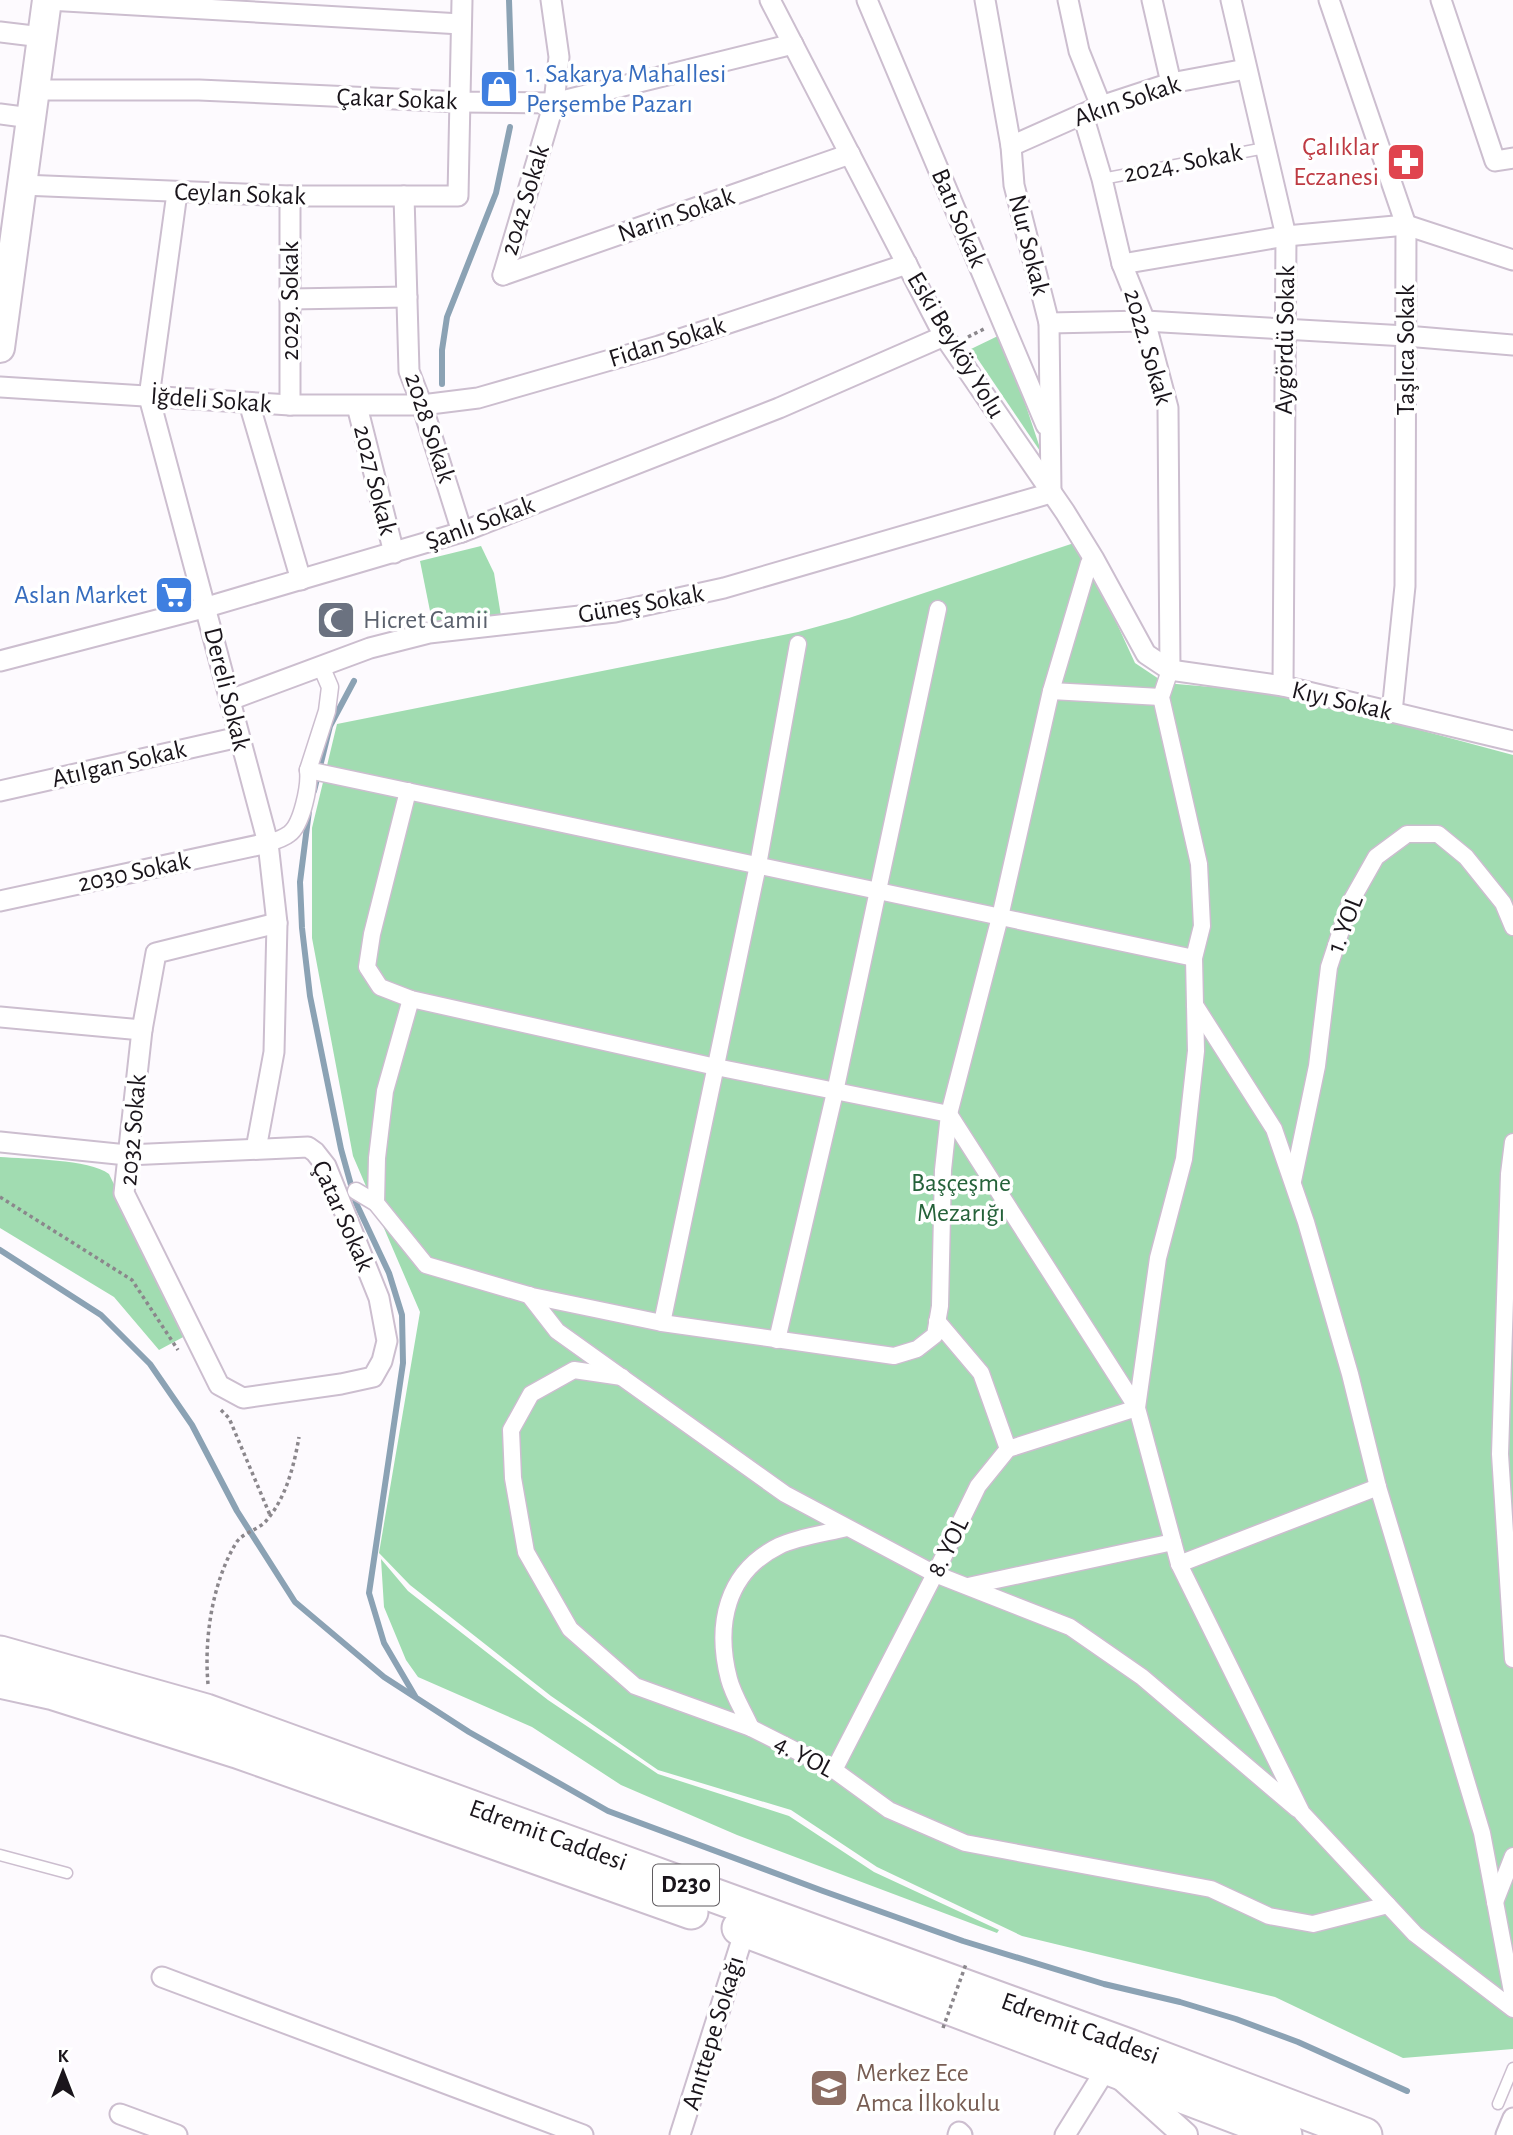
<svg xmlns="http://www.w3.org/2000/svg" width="1513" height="2135" font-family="'Alegreya Sans',sans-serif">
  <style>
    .green { fill: #a1dcb1 }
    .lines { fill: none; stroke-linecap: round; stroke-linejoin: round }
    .stream { stroke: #8ba2b4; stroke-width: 6 }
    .service-casing { stroke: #ccbecf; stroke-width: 13 }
    .pedestrian-casing { stroke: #ccbecf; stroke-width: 19 }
    .minor-casing { stroke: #ccbecf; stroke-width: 23 }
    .tertiary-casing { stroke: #ccbecf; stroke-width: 28 }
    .secondary-casing { stroke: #ccbecf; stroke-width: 32 }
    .trunk-casing { stroke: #ccbecf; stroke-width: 37 }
    .path { stroke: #8b878c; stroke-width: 3.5; stroke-dasharray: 3.5 3.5; stroke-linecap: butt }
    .service { stroke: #fff; stroke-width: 10 }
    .pedestrian { stroke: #fff; stroke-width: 16 }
    .minor { stroke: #fff; stroke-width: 19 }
    .tertiary { stroke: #fff; stroke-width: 24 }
    .secondary { stroke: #fff; stroke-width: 28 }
    .trunk { stroke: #fff; stroke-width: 33 }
    .path-bridge { stroke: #8b878c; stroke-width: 3.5; stroke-dasharray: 3.5 3.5; stroke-linecap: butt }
    .labels { text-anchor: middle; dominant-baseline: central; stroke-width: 7; stroke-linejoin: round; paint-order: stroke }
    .shield { fill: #fff; stroke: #5f5b5f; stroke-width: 2 }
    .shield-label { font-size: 24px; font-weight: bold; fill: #1a151b }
    .shop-label { font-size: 26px; fill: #366cbe; stroke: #fff; text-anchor: start }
    .street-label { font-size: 26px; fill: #1a151b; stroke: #fff }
    .health-label { font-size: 26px; fill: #be3a42; stroke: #fff; text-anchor: end }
    .worship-label { font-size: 26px; fill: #5b616d; stroke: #fff; text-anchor: start }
    .park-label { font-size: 26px; fill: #25623a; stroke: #fff }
    .education-label { font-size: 26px; fill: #785e54; stroke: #fff; text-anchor: start }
  </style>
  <rect width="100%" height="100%" fill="#fdfafe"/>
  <g class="green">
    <path d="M1002 334 1042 454 971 349Z"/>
    <path d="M1074 543 1089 563 1135 663 1165 683 1282 693 1513 755V2049L1403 2058 1275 1997 1022 1936 877 1867 791 1810 658 1770 551 1696 410 1585 379 1553 420 1312 353 1156 312 938V828L337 724 798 632 849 618Z"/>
    <path d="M481 546 494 573 501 616 433 626 420 561Z"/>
    <path d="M0 1157C27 1159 89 1159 109 1174L187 1335 159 1350 114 1297 0 1228Z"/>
    <path d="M381 1559 408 1591 548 1700 658 1774 789 1816 874 1872 999 1930 997 1933 737 1835 621 1785 532 1727 418 1677 406 1660 384 1607Z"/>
  </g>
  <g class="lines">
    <g class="stream">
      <path d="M509 0 512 90"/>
      <path d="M442 384V350L447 317 496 193 510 127"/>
      <path d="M314 791 330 726 354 681"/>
      <path d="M309 811 300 882 302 928 310 996 341 1149 356 1203 389 1273 402 1315 403 1363 369 1593 384 1643 415 1696"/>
      <path d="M0 1250 101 1315 150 1364 192 1425 237 1511 295 1602 384 1677 469 1732 608 1811 823 1891 963 1941 1104 1984 1180 2002 1236 2019 1298 2042 1407 2091"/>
    </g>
    <g class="service-casing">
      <g id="service">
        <path d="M1102 179 1265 148"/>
        <path d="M0 1855 67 1873"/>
        <path d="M1498 2104 1513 2068"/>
      </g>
    </g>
    <g class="pedestrian-casing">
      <g id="pedestrian">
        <path d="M321 666 330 687 327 711 308 770 1194 958"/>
        <path d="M1170 670 1161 697 1199 864 1202 926 1194 958 1196 1051 1184 1159 1158 1258 1137 1408 1179 1564 1302 1813 1415 1934 1513 2009"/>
        <path d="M1051 691 1161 697"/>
        <path d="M408 791 372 934 367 967 380 987 411 999 716 1067 949 1114 1137 1408 1008 1449 978 1486 935 1574 834 1770"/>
        <path d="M268 843C275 841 284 838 289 834 302 825 310 785 308 770"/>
        <path d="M1195 1005 1274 1129 1306 1222 1350 1374 1378 1487 1482 1833 1513 1997"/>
        <path d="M1513 1142 1509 1174 1500 1454 1513 1659"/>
        <path d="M1293 1181 1317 1066 1329 967 1350 903 1376 857 1407 834H1438L1466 857 1503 903 1513 927"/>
        <path d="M356 1191 376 1203 426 1265 532 1296 662 1323 894 1356 917 1349 935 1335 940 1306 943 1170 949 1114 1000 917 1051 691 1089 563"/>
        <path d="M376 1203 377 1158 385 1091 411 999"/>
        <path d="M529 1295 557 1331 785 1494 935 1574 1070 1627 1142 1677 1297 1809"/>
        <path d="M937 1321 981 1373 1008 1449"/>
        <path d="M662 1323 758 865 798 644"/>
        <path d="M777 1340 835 1092 938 609"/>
        <path d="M622 1377 574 1370 531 1394 511 1430 513 1478 526 1552 570 1629 635 1686 751 1728 834 1770 889 1810 965 1843 1211 1889 1269 1916 1313 1924 1388 1905"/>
        <path d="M1179 1564 1378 1487"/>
        <path d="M968 1586 1173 1542"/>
        <path d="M751 1728C744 1712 733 1695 729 1679 715 1625 726 1572 779 1546 797 1537 827 1533 847 1528"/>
        <path d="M1495 1902 1513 1856"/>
      </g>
    </g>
    <g class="minor-casing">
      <g id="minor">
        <path d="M48 0 461 24"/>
        <path d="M770 0 944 336 1065 512 1094 559 1146 654 1170 670 1283 686 1513 741"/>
        <path d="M867 0 1046 425"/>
        <path d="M1068 0 1079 51 1101 106"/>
        <path d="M1152 0 1171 83"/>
        <path d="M1231 0 1286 236 1283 686"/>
        <path d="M1329 0 1406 225 1405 586 1392 712"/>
        <path d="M1441 0 1495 161 1513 158"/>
        <path d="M0 32 42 37"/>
        <path d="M35 90H199L461 102 554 103 793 44"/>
        <path d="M0 114 31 118"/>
        <path d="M1083 115 1102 179 1122 264 1145 321 1168 408 1170 670"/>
        <path d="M1011 146 1101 106 1171 83 1246 69"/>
        <path d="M22 185 290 196H458L462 0"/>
        <path d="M177 193 149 397 268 843 277 923 274 1052 256 1149"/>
        <path d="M290 196V405"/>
        <path d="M404 196 409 371 422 405 462 532"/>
        <path d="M1122 264 1286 236 1406 225 1513 260"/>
        <path d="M503 275 850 154"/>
        <path d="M503 275 554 103 559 57 551 0"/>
        <path d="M290 299 407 297"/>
        <path d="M1049 323 1145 321 1406 336 1513 345"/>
        <path d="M0 387 290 405H422L478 398 659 346 907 264"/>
        <path d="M249 403 301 580"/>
        <path d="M357 406 394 553"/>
        <path d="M0 661 207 607 462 532 779 408 944 336"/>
        <path d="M230 700 370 648 429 633 615 612 724 588 1051 493 1049 323 1014 185 1011 146 985 0"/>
        <path d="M0 791 239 737"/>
        <path d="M0 901 268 843"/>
        <path d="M0 1017 142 1030"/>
        <path d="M0 1142 127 1155 308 1147 315 1152 326 1166 379 1298 387 1341 382 1361 373 1377 341 1384 243 1398 219 1385 124 1193 142 1030 156 953 277 923"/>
        <path d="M162 1977 583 2135"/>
        <path d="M120 2114 177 2135"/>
        <path d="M680 2135 745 1930"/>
        <path d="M958 2135 959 2132 962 2135"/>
        <path d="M1065 2135 1108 2066"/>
        <path d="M1506 2135 1513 2118"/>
      </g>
    </g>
    <g class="tertiary-casing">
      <path id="tertiary" d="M1122 2078 1185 2135"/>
    </g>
    <g class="secondary-casing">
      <path id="secondary" d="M0 348 47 0"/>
    </g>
    <g class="trunk-casing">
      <g id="trunk">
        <path id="s1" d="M0 1653 206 1711 1129 2046 1365 2135"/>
        <path d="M0 1681 54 1693 237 1751 691 1912"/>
        <path d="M739 1928 1285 2135"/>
      </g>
    </g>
    <g class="path">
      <path d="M968 337 986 328"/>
      <path d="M0 1197 132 1280 178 1350"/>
      <path d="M221 1410 229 1418 270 1515"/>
      <path d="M208 1684C204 1639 212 1583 236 1543 242 1533 258 1530 266 1521 286 1498 294 1466 299 1437"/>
    </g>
    <use href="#service" class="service"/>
    <use href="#pedestrian" class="pedestrian"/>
    <use href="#minor" class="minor"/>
    <use href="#tertiary" class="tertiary"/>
    <use href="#secondary" class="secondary"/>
    <use href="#trunk" class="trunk"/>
    <path class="path-bridge" d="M943 2028 966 1964"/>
  </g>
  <defs>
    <g id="shop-square" transform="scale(2.0125)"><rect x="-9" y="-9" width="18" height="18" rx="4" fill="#3f7fe0" stroke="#fff"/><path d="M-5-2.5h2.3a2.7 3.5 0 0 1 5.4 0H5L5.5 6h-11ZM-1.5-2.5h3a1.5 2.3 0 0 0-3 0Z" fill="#fff"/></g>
    <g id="pharmacy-square" transform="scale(2.0125)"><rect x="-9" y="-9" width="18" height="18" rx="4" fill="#e0444e" stroke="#fff"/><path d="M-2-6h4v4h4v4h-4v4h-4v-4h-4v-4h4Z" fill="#fff"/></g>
    <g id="supermarket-square" transform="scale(2.0125)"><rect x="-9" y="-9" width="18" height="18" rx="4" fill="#3f7fe0" stroke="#fff"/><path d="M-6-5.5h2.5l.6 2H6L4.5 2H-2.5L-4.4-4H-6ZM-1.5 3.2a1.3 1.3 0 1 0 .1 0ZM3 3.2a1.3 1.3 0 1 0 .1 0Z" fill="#fff"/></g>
    <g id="mosque-square" transform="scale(2.0125)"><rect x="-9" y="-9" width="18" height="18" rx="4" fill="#6b7280" stroke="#fff"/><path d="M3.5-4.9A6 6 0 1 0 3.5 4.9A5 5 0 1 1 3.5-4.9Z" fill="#fff"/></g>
    <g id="school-square" transform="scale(2.0125)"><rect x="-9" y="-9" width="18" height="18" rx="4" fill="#8d6e63" stroke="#fff"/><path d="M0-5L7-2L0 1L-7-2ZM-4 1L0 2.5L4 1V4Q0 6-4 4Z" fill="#fff"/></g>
  </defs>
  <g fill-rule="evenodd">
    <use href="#shop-square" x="499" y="89"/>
    <use href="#pharmacy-square" x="1406" y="162"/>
    <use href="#supermarket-square" x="174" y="595"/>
    <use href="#mosque-square" x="336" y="620"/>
    <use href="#school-square" x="829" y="2088"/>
  </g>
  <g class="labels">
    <rect class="shield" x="653" y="1864.5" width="66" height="41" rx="5"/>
    <g class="shield-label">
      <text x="686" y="1885">D230</text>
    </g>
    <g class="shop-label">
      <text x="526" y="74">1. Sakarya Mahallesi<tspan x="526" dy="30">Perşembe Pazarı</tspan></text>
      <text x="147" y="595" text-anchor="end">Aslan Market</text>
    </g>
    <g class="street-label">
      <text transform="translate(397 99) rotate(2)">Çakar Sokak</text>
      <text transform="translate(1127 101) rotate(-19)">Akın Sokak</text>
      <text transform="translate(1183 163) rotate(-11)">2024. Sokak</text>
      <text transform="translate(240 194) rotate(2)">Ceylan Sokak</text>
      <text transform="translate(525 200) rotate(-73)">2042 Sokak</text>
      <text transform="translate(676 215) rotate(-19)">Narin Sokak</text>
      <text transform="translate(959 218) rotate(67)">Batı Sokak</text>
      <text transform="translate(1029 245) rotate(76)">Nur Sokak</text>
      <text transform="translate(290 301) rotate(-90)">2029. Sokak</text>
      <text transform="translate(1285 340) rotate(-89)">Aygördü Sokak</text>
      <text transform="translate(667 342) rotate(-17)">Fidan Sokak</text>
      <text transform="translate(956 345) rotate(59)">Eski Beyköy Yolu</text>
      <text transform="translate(1148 347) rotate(74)">2022. Sokak</text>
      <text transform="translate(1406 350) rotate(-90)">Taşlıca Sokak</text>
      <text transform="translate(211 400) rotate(4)">İğdeli Sokak</text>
      <text transform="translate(430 428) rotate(72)">2028 Sokak</text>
      <text transform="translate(375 480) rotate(76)">2027 Sokak</text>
      <text transform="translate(480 523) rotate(-20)">Şanlı Sokak</text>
      <text transform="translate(641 604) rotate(-10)">Güneş Sokak</text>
      <text transform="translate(227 689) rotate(76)">Dereli Sokak</text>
      <text transform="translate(1342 701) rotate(13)">Kıyı Sokak</text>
      <text transform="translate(119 764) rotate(-13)">Atılgan Sokak</text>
      <text transform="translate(134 872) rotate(-12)">2030 Sokak</text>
      <text transform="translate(1345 924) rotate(-69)">1. YOL</text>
      <text transform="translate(133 1130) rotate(-85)">2032 Sokak</text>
      <text transform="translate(343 1216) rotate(66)">Çatar Sokak</text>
      <text transform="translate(948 1547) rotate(-64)">8. YOL</text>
      <text transform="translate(804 1756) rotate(28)">4. YOL</text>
      <text stroke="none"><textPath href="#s1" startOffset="578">Edremit Caddesi</textPath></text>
      <text stroke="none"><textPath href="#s1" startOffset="1144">Edremit Caddesi</textPath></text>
      <text transform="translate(713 2033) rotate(-73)">Anıttepe Sokağı</text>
    </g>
    <g class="health-label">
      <text x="1379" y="147">Çalıklar<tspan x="1379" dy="30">Eczanesi</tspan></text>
    </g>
    <g class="worship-label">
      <text x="363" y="620">Hicret Camii</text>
    </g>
    <g class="park-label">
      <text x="961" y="1183">Başçeşme<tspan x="961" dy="30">Mezarığı</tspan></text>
    </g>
    <g class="education-label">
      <text x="856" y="2073">Merkez Ece<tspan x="856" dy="30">Amca İlkokulu</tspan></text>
    </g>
  </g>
  <g transform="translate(63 2072)" stroke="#ffffff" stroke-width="5" paint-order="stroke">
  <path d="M0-5L12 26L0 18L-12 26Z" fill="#1a151b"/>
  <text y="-10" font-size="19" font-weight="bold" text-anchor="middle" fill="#1a151b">K</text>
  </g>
</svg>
